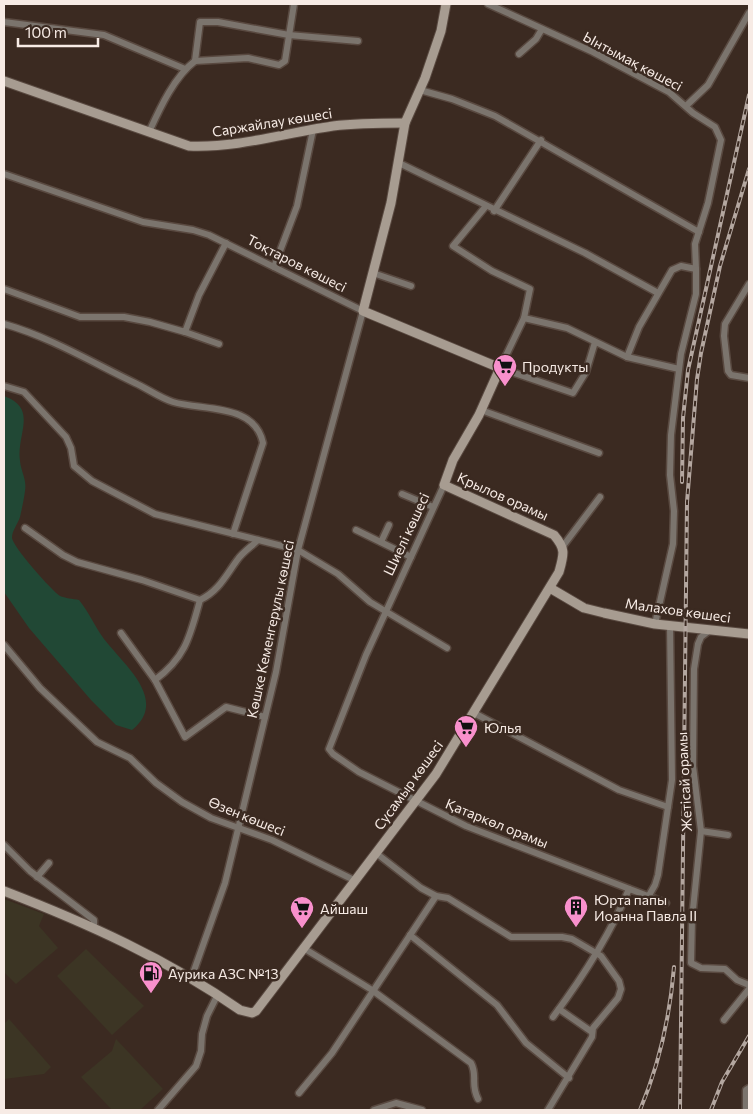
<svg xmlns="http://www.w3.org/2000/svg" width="753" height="1114" font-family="Commissioner,sans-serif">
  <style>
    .industrial { fill: #3c3524 }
    .green { fill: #214835 }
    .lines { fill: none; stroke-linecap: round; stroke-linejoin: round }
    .street-casing { stroke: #594940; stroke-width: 9 }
    .secondary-casing { stroke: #594940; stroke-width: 11 }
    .street { stroke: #7b746d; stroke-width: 6 }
    .secondary { stroke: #a79c91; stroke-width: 9 }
    .rail-casing { stroke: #b4a7a0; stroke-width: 4 }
    .rail { stroke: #3b2a21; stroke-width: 2; stroke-dasharray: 5.5; stroke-linecap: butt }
    .labels { text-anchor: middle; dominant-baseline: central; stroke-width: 5; stroke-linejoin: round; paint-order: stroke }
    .street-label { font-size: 14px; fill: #f7ebe5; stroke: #3b2a21 }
    .poi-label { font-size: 14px; fill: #f7ebe5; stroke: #3b2a21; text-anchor: start }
  </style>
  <rect width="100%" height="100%" fill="#3b2a21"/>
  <g class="industrial">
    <path d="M4 899 44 914 39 926 58 948 16 984 4 972Z"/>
    <path d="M86 949 144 1006 112 1035 57 976Z"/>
    <path d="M9 1019 51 1067 44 1074 4 1079V1024Z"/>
    <path d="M116 1039 163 1089 140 1110H112L81 1077 112 1051Z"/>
  </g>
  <path class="green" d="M4 396C39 409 16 434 20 461 21 472 27 479 25 491 24 499 22 508 20 517 18 524 12 530 12 538 13 547 52 591 60 596 65 598 73 599 79 600 89 612 95 627 104 639 124 665 169 700 132 730L116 725 91 700 29 628 4 592Z"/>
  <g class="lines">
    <g class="street-casing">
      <g id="street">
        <path d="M488 4 593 52 669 92 693 113 715 127 721 140 708 203 695 244 696 269 681 266 672 270 639 327 627 357"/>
        <path d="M4 22 104 35 185 69"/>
        <path d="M519 54 536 39 542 29"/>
        <path d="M195 61 200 22H218L289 35 358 41"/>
        <path d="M195 61 248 58 279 65 285 61 294 4"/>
        <path d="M420 90 452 99 495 116 699 232"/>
        <path d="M686 106 708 85 749 13"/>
        <path d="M149 132C160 108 174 77 195 61"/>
        <path d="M399 163 585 253 658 293"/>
        <path d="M4 174 143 222 193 230 209 235 363 311 298 550 276 672 225 883 191 979"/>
        <path d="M486 206 453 246 492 271 530 289 524 318 500 368 573 393 586 372 595 342"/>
        <path d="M494 211 541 140"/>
        <path d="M274 267 297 206 313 130"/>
        <path d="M373 273 411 286"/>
        <path d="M749 284 725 324 724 336 728 371 731 375 749 378"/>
        <path d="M4 289 80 317H124L150 322 185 332 199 295 226 243"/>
        <path d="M524 318 567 328 627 357 679 369"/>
        <path d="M4 324C50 337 93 363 135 383 148 389 160 398 173 402 203 411 255 403 263 443L233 534"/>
        <path d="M185 332 219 344"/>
        <path d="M4 386 24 392 66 437 71 448 74 466 92 481 155 514 298 550 338 574 370 602 447 648"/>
        <path d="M481 410 599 453"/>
        <path d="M444 485 366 655 329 749 333 754 359 772 466 826 666 903"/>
        <path d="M402 494 433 507"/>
        <path d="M25 528 63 555 77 562 142 580 200 600"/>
        <path d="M356 530 411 557"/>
        <path d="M258 540C252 546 243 552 238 559 226 575 219 591 200 600 190 636 186 657 155 680L185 737 226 707 265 717"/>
        <path d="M381 542 389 525"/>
        <path d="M563 546 600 497"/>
        <path d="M655 624 673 544 674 511 670 475 671 435 681 354 696 294V269"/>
        <path d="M710 630 701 637 698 644 694 669 693 766 701 831 692 919 691 963 701 968 725 969 737 980 749 985"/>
        <path d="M121 633 155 680"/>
        <path d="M4 645 40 688 97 742 130 758 156 783 182 802 211 818 272 840 356 881"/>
        <path d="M474 713 619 790 668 807"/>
        <path d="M701 831 728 835"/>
        <path d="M4 845 30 871 94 920V927"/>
        <path d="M376 853 421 888 436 896 448 898 511 937H562L572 939 601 956 619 981 621 989 618 998 593 1028 592 1037 548 1110"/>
        <path d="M37 877 49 863"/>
        <path d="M648 897 655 885 658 875 672 780 670 625"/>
        <path d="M410 935 497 1005 526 1043 569 1078"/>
        <path d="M305 949 372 990 471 1063C478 1076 470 1084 478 1099"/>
        <path d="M559 1009 592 1032"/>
        <path d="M553 1017C583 977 610 935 629 889"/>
        <path d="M724 1020 749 989"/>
        <path d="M299 1093 332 1053 436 896"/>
        <path d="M158 1110 196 1066 201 1051 202 1034 207 1016 217 996"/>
        <path d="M374 1110 396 1103 422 1110"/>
        <path d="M746 1110V1090L749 1088"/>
      </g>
    </g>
    <g class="secondary-casing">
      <g id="secondary">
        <path d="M4 81 189 146C239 148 284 133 333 126 357 123 381 123 405 123"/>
        <path d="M550 588 584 608 604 613 655 624 749 634"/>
        <path d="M4 891C87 923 167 959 240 1010L252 1013 256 1011 436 774 559 572C564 554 566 549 554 535L444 485 453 460 479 415 500 368 363 311 391 203 405 123 425 78 441 31 446 4"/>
      </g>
    </g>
    <use href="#street" class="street"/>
    <use href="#secondary" class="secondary"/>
    <g class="rail-casing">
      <g id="rail">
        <path d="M682 482 683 418 688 370 749 95"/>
        <path d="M640 1110C659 1065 670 1016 674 967"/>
        <path d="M680 1110 687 502 697 379 701 353 720 266 749 169"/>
        <path d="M711 1110 722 1082 749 1036"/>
      </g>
    </g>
    <use href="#rail" class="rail"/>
  </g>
  <defs>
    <g id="supermarket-pin" transform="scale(1.25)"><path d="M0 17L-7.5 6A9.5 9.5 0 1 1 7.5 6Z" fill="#f890cc" stroke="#3b2a21"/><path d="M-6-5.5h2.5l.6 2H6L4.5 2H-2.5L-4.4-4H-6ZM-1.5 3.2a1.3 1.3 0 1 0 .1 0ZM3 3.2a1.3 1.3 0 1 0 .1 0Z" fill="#111"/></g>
    <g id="building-pin" transform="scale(1.25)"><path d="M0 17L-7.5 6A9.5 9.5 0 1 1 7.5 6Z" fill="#f890cc" stroke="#3b2a21"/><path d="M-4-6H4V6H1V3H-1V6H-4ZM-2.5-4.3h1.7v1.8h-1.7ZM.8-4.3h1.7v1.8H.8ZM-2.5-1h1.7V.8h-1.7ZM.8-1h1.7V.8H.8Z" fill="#111"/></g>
    <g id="fuel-pin" transform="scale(1.25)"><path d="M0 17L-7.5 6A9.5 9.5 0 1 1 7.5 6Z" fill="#f890cc" stroke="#3b2a21"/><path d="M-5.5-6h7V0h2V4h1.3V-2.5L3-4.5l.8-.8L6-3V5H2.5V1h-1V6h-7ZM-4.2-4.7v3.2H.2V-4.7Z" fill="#111"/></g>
  </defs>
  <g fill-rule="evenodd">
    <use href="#supermarket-pin" x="505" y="366"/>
    <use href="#supermarket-pin" x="466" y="727"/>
    <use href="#building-pin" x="576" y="907"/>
    <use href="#supermarket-pin" x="302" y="908"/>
    <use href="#fuel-pin" x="151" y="973"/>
  </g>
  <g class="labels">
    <g class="street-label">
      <text transform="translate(633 61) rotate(28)">Ынтымақ көшесі</text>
      <text transform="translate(272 122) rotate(-9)">Саржайлау көшесі</text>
      <text transform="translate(297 263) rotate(27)">Тоқтаров көшесі</text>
      <text transform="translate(503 496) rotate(24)">Крылов орамы</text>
      <text transform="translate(406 534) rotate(-65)">Шиелі көшесі</text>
      <text transform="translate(678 610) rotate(8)">Малахов көшесі</text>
      <text transform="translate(270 629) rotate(-78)">Көшке Кеменгерұлы көшесі</text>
      <text transform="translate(684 782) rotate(-93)">Жетісай орамы</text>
      <text transform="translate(408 785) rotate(-54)">Сусамыр көшесі</text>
      <text transform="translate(247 816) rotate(22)">Өзен көшесі</text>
      <text transform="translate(497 823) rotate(22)">Қатаркөл орамы</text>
    </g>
    <g class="poi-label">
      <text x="522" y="366">Продукты</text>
      <text x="484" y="727">Юлья</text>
      <text x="594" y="899">Юрта папы<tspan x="594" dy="16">Иоанна Павла II</tspan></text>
      <text x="320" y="908">Айшаш</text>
      <text x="168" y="973">Аурика АЗС №13</text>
    </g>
  </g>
  <rect width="753" height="1114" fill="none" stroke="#f7ebe5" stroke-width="10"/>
  <path d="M18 38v8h80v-8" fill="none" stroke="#f7ebe5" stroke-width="2.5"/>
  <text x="25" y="38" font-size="15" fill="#f7ebe5" stroke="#3b2a21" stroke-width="4" paint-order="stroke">100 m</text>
</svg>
